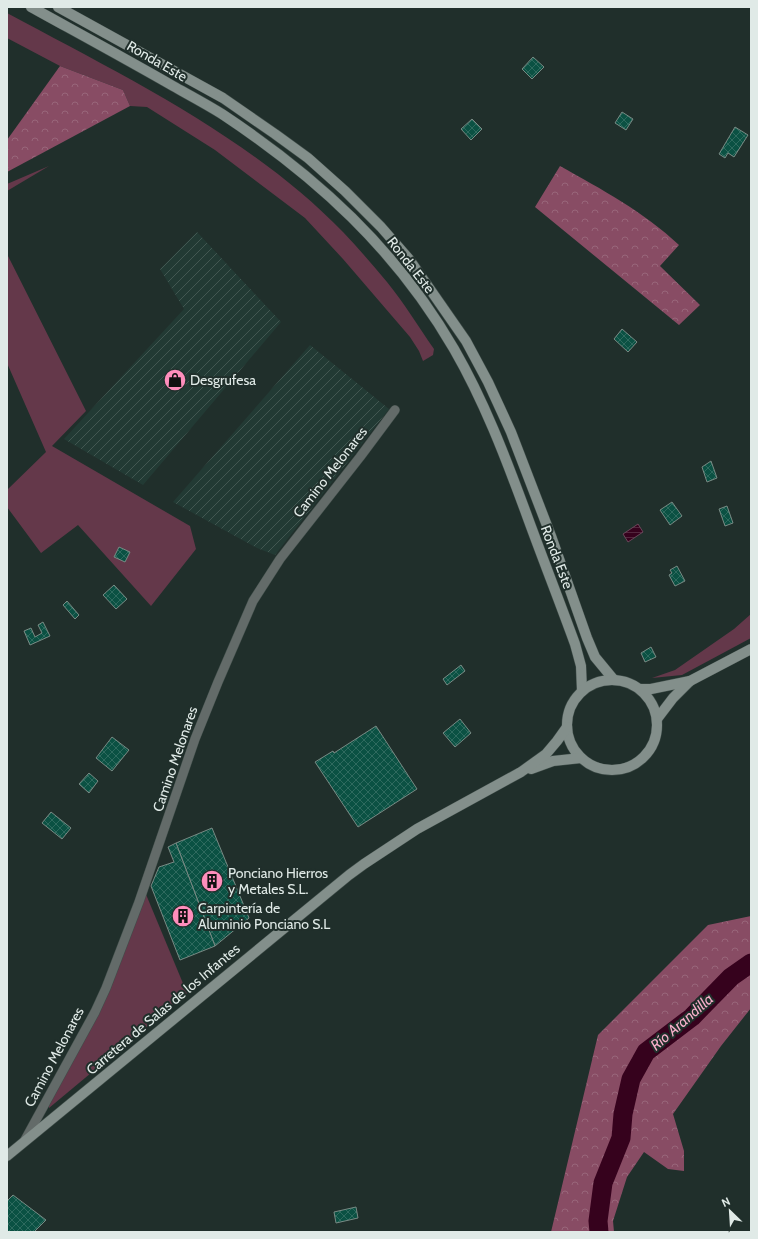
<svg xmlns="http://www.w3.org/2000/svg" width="758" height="1239" font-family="Cabin,sans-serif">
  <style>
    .industrial { fill: url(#industrial-furrows) }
    .grass { fill: #64384a }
    .forest { fill: url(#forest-crowns) }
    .water { fill: url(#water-rules); stroke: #69485a }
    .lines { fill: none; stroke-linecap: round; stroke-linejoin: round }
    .river { stroke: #36021d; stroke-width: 19 }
    .building { fill: url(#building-cross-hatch); stroke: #788a84 }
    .street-casing { stroke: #3f4d49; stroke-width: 10 }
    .secondary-casing { stroke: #3f4d49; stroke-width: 11 }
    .street { stroke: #636b69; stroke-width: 9 }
    .secondary { stroke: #838f8b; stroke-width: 10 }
    .labels { text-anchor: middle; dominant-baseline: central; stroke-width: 4; stroke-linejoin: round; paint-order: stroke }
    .street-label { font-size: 14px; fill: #e0eae7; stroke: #202f2b }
    .poi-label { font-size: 14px; fill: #e0eae7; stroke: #202f2b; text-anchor: start }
    .water-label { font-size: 15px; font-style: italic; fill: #f8aeca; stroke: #202f2b }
  </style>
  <defs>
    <pattern id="industrial-furrows" width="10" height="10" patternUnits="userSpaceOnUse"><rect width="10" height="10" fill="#223a34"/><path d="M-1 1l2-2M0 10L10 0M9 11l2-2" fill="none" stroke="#425751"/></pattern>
    <pattern id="forest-crowns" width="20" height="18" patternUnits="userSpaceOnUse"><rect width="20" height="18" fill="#884c64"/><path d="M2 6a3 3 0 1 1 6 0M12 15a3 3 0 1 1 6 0" fill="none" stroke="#98667a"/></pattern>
    <pattern id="water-rules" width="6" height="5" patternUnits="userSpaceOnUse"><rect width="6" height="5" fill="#36021d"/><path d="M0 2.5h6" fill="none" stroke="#53273e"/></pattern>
    <pattern id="building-cross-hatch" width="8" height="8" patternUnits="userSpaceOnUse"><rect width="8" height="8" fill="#0b5143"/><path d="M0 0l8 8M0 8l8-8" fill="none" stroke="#2e6a5e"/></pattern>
  </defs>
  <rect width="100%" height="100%" fill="#202f2b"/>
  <g class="industrial">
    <path d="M197 232 281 322 143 485 64 439 184 309 160 269Z"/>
    <path d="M310 345 389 409 275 555 257 548 173 502Z"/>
  </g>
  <g class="grass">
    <path d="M7 13C122 75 251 137 343 232 358 248 373 265 387 282 404 303 418 326 434 349L433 355 423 361 419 351 410 337 343 259 305 218 215 150 147 107 130 106 123 90 60 66 7 38Z"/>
    <path d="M49 166 7 191V184Z"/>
    <path d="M7 254 86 411 52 446 190 526 196 549 151 606 78 525 41 553 7 507V490L46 452 7 363Z"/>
    <path d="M751 614V638L682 675 652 678 675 670 734 629Z"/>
    <path d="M145 892 187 993 49 1108V1104Z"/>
  </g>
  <g class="forest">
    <path d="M60 66 123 90 130 106 7 172V140Z"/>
    <path d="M560 166C601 189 644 212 679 245L660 266 700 305 679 325 535 207Z"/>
    <path d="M751 916V1008L721 1046 673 1114 684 1151V1171L668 1169 644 1152 627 1177 613 1221 614 1232H551L598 1035 708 925Z"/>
  </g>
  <path class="water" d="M638 524 643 532 628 542 623 534Z"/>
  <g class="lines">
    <path class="river" d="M599 1232 598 1221 603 1183 621 1138 623 1114 631 1079 646 1052 692 1017 731 977 751 963"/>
  </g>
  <g class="building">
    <path d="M533 57 544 67 532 79 522 69Z"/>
    <path d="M622 112 633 119 626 130 615 123Z"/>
    <path d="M472 119 482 129 471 140 461 129Z"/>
    <path d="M735 127 748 135 734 157 728 153 725 158 719 154Z"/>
    <path d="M622 329 637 342 628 352 614 339Z"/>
    <path d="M711 461 717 478 707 482 702 467Z"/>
    <path d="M672 502 682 516 670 525 660 510Z"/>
    <path d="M727 506 733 523 725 526 719 509Z"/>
    <path d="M119 547 130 552 125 562 114 557Z"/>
    <path d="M677 566 685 581 675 586 669 575 672 573 670 570Z"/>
    <path d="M114 585 127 599 116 609 103 595Z"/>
    <path d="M67 601 79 615 75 619 63 605Z"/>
    <path d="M43 622 50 636 30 645 24 631 31 628 35 637 42 633 38 625Z"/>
    <path d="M651 647 656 657 645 662 641 653Z"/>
    <path d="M461 665 465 671 447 685 443 679Z"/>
    <path d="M460 719 471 733 455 747 443 733Z"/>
    <path d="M376 726 417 789 358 827 315 762 333 751 334 753Z"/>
    <path d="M112 737 129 750 112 771 96 758Z"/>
    <path d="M89 773 98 781 89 793 79 784Z"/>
    <path d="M51 812 71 828 62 839 42 823Z"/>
    <path d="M212 828 249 918 215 946 176 843Z"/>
    <path d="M176 843 215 946 180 960 151 886 159 867 174 862 168 847Z"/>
    <path d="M13 1195 46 1220 34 1232H7V1201Z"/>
    <path d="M356 1207 358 1218 336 1223 334 1212Z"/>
  </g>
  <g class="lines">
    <g class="street-casing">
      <path id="street" d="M25 1140 95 1012 106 988 139 902 195 739 218 682 253 601 280 559 360 457 395 410"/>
    </g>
    <g class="secondary-casing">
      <g id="secondary">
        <path d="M31 7C78 33 126 59 173 86 189 95 206 104 222 114 317 177 396 249 454 349 484 401 505 456 526 513 542 557 559 600 575 644L581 666 582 691"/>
        <path d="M58 7 223 98 275 134 308 158 345 191 381 227 409 259 466 341 488 382 511 432 551 536 587 638 595 657 614 680"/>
        <circle cx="612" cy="725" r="45"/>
        <path d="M640 689H651L690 681 751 649"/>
        <path d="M657 719 673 698 690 681"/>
        <path d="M531 769 553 761 581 758"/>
        <path d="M7 1156 349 875 364 864 417 829 521 772 546 754 557 741 567 727"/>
      </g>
    </g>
    <use href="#street" class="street"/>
    <use href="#secondary" class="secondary"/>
  </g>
  <defs>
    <g id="shop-disc" transform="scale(1.15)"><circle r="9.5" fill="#fe8ebc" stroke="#202f2b"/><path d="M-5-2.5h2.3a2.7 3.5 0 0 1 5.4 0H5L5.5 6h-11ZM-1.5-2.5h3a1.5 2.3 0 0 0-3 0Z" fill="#111"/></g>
    <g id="building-disc" transform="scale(1.15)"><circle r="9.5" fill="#fe8ebc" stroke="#202f2b"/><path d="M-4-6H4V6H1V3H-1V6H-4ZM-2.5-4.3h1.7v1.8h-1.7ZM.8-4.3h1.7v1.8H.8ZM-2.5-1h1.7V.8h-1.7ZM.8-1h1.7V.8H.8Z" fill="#111"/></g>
  </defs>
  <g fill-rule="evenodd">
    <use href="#shop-disc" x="175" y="380"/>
    <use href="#building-disc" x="212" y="881"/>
    <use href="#building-disc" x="183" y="916"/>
  </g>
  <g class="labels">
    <g class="street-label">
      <text transform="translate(157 61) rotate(30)">Ronda Este</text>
      <text transform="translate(411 265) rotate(52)">Ronda Este</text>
      <text transform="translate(330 472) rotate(-52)">Camino Melonares</text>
      <text transform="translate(557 557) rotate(69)">Ronda Este</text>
      <text transform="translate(175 759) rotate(-71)">Camino Melonares</text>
      <text transform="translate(163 1009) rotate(-40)">Carretera de Salas de los Infantes</text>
      <text transform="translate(54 1057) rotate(-62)">Camino Melonares</text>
    </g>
    <g class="poi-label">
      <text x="190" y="380">Desgrufesa</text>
      <text x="228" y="873">Ponciano Hierros<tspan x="228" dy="16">y Metales S.L.</tspan></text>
      <text x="198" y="908">Carpintería de<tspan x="198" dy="16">Aluminio Ponciano S.L</tspan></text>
    </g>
    <g class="water-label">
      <text transform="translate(682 1022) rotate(-41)">Río Arandilla</text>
    </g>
  </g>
  <rect width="758" height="1239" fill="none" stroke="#e0eae7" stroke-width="16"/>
  <g transform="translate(730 1211) rotate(335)" stroke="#202f2b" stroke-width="3" paint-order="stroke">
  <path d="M0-3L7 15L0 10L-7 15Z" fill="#e0eae7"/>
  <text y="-6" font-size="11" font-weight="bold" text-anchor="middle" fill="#e0eae7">N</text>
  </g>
</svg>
